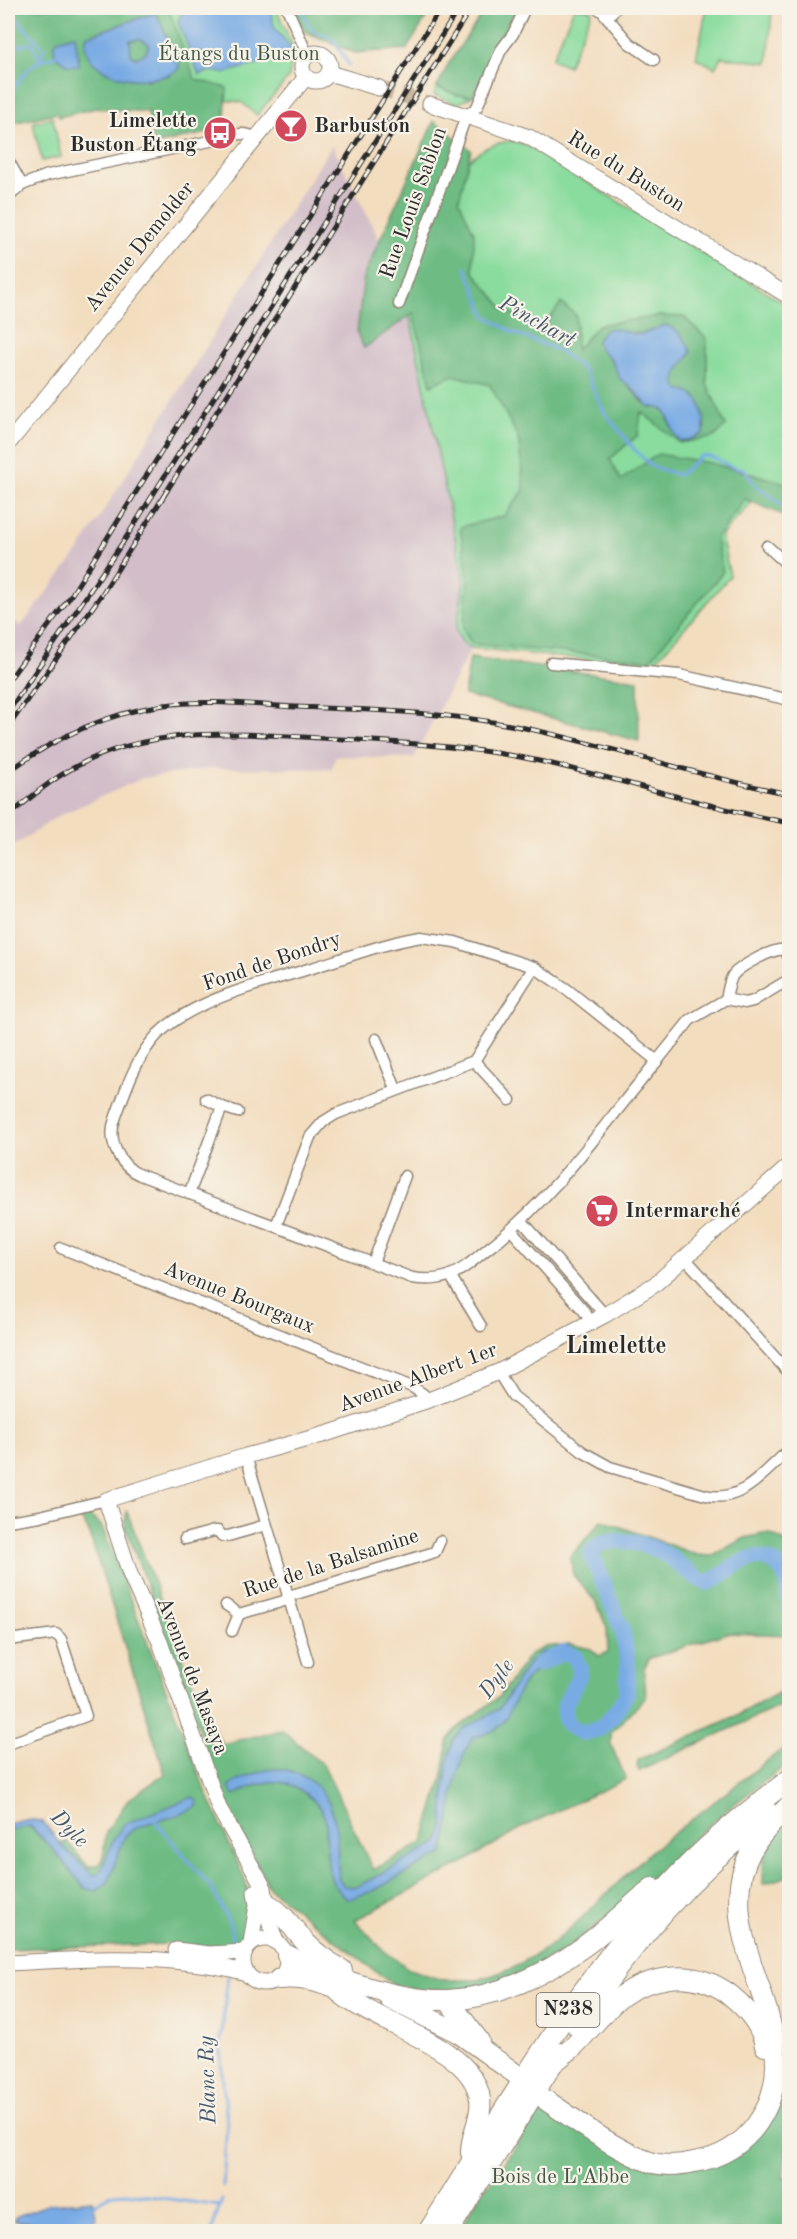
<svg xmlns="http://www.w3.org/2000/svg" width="797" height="2239" font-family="'Old Standard TT',serif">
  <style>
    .industrial { fill: #d2bdc8 }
    .green { fill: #89dc9d; stroke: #5a8464; stroke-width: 1.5 }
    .forest { fill: #6ebc84; stroke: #4c7458; stroke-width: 1.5; fill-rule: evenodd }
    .water { fill: #78aae4; stroke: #526a88; stroke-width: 1.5; fill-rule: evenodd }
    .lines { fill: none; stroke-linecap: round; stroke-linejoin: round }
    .stream { stroke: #78aae4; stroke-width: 3 }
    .river { stroke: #78aae4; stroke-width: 16 }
    .secondary-tunnel { stroke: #cbb9a1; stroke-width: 15; stroke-dasharray: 15 8; stroke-linecap: butt }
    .street-casing { stroke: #8f8475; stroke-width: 13 }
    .secondary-casing { stroke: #8f8475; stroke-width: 17 }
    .highway-casing { stroke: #8f8475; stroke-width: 22 }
    .street { stroke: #fff; stroke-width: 10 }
    .secondary { stroke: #fff; stroke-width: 15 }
    .highway { stroke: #fff; stroke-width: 20 }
    .rail-casing { stroke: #2b2b2b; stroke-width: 5 }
    .rail { stroke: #f7f3e8; stroke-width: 3; stroke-dasharray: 9; stroke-linecap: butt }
    .labels { text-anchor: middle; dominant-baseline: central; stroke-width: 4.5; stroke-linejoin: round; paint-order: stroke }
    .shield { fill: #f7f3e8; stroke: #686764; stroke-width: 1.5 }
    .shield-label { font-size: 20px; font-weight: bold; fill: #2b2b2b }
    .park-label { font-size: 21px; fill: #425748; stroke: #f7f3e8 }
    .poi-label { font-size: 21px; font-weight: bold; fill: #2b2b2b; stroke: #f7f3e8; text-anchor: start }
    .street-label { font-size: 21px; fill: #2b2b2b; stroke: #f7f3e8 }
    .water-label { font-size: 22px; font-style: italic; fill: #46576c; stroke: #f7f3e8 }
    .quarter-label { font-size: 24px; font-weight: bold; fill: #2b2b2b; stroke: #f7f3e8 }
  </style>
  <rect width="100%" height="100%" fill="#f7f3e8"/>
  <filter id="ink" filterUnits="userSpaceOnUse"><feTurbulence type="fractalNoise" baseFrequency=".0167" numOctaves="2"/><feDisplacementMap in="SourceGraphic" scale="12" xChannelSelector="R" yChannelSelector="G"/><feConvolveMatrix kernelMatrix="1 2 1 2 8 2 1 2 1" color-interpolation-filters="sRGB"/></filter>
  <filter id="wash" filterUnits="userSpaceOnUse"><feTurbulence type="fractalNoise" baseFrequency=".008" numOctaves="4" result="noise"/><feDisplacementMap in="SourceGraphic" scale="24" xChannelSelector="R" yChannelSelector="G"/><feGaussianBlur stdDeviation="1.35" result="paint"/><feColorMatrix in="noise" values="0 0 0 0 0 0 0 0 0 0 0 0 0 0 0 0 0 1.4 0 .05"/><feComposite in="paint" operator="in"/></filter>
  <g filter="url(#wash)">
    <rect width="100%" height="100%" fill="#f3ddbf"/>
    <path class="industrial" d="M332 145 410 301 408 307 464 581 457 620 462 642 471 648 414 758 335 756 332 769 215 768 143 778 58 816 8 850V616L21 626 80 549Z"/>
    <g class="green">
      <path d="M107 8H276L294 49 289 77 257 115 241 102 158 93 49 29Z"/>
      <path d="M574 8H585L592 11 568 66 552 59Z"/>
      <path d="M707 8H772L768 63 721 57 715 68 696 58Z"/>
      <path d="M437 87 457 95 473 96 457 104 434 95Z"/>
      <path d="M53 118 61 157 42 161 33 123Z"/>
      <path d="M511 141 526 145 789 306V510L760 493 721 536 730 576 651 666 471 648 462 642 456 631 464 581 408 307 467 162C481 149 492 143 511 141Z"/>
    </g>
    <g class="forest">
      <path d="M8 8H168L195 79 227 88 224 129 154 145 148 112 96 108 59 117 57 113 8 124ZM154 13 157 15 179 65 170 75 146 80 87 36Z"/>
      <path d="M293 8H432L407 49 355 53 304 31Z"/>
      <path d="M486 8H517L473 96 457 95 437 87 449 63Z"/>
      <path d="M140 39 149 44 146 53 138 58 131 55 130 40Z"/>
      <path d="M434 121 471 150 459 200 474 233 473 271 503 308 540 331 561 303 576 315V350L598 325 660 316 684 317 707 339V384L726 426 714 437 680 443 641 412 638 435 610 459 621 480 658 454 710 463 790 484 789 526 781 514 745 499 716 538 723 572 650 660 472 644 463 630 468 579 460 527 504 516 524 490 518 437 490 385 453 375 431 385 413 313 364 348 357 333 364 275ZM649 331 691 352C687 360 681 365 676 373 667 387 691 398 700 406L705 428 703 434 689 440 669 423 668 415 663 409 648 406 642 401 618 375 616 367 606 354 634 333 641 334Z"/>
      <path d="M470 658 638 680 639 741 464 695Z"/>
      <path d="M127 1512 203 1710 222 1744 282 1730 324 1766 373 1870 423 1843 442 1779 448 1740 455 1730 500 1696 530 1654 545 1647 569 1644 591 1649 599 1656 608 1652 607 1628 596 1602 573 1575 570 1557 602 1520 697 1555 711 1556 745 1538 768 1533 789 1544V1635L727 1633 650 1658 644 1668 646 1697 611 1733V1745L626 1779 523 1827 463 1863 355 1920 383 1950 409 1969 442 1980H478L511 1969 547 1948 576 1923 652 1850 789 1744V1763L732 1806 688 1843 619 1908 563 1951 497 1985 437 1992 399 1986 388 1981 270 1889 227 1807 126 1528 125 1520Z"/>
      <path d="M88 1515 100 1524 105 1534 202 1782 245 1880 251 1902 247 1932 238 1943 220 1947 168 1944 8 1949V1831L29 1826 50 1846 66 1841 88 1866 98 1865 103 1859 106 1832 128 1800 165 1774 89 1532 80 1517Z"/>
      <path d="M789 1687V1702L639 1771 637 1766 638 1760 736 1716Z"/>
      <path d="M789 1817V1876L763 1884 764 1842Z"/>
      <path d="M776 2093 789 2094V2130L783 2178H789V2231L458 2232 483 2190 491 2182 543 2105 632 2158 722 2159Z"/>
    </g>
    <g class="water">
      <path d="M184 8H270L274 27 291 48 293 55 224 73 210 71 199 75 178 22Z"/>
      <path d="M154 13 157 15 179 65 178 70C169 76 158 78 146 79 122 82 77 67 87 36ZM140 39 149 44 146 53 137 58 131 55 130 40Z"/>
      <path d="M75 35 79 66 68 65 55 56 54 46 57 40Z"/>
      <path d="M665 325C679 329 686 339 691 352 683 366 670 374 678 389 684 391 692 393 696 397 703 405 706 424 703 434L689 440 680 441C669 431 672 419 663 409L648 406 630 386 620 379 611 359 599 348 597 342C606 315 626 337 642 334 650 332 658 327 665 325Z"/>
      <path d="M554 1650 558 1653 557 1658C545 1665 532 1671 524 1683 506 1709 512 1731 473 1737 451 1771 453 1815 443 1853L373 1891 349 1899C324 1886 328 1857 326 1832 326 1828 327 1822 325 1818 319 1801 297 1784 279 1782 263 1780 247 1789 234 1795L230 1789 231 1784C242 1779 254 1773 266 1770 296 1764 325 1786 333 1814 339 1833 337 1860 339 1880L344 1886 357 1887 439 1842 443 1828 444 1797 447 1765 454 1739 464 1728 499 1709 528 1664 540 1653Z"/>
      <path d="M193 1797 197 1800V1807L173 1817 149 1823 136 1828 125 1836 108 1882 97 1891 85 1888 50 1846 30 1826 8 1831V1824L30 1819 43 1822 62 1846 93 1875 99 1874 102 1869 113 1840 124 1824Z"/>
      <path d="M92 2200 97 2219 82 2228 14 2221 17 2216 50 2204Z"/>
    </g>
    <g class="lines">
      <g class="stream">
        <path d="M9 8 24 27 44 48 40 60"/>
        <path d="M301 8 310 28 317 33 327 35 335 42 349 65"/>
        <path d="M8 48 32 43 39 59"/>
        <path d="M8 94C29 75 20 65 55 56"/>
        <path d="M466 268 486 316 512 332 560 351 585 371 604 412 634 449 651 466 679 475 701 456C718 455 727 470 744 469L756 486 790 510"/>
        <path d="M154 1820 211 1887 232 1928 231 1945"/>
        <path d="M223 2186 227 2121 220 2050 228 1974"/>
        <path d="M90 2207 113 2194 126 2193 220 2206"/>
        <path d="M211 2232 222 2200"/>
      </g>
      <path class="river" d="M539 1664 564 1652 575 1657 580 1668 579 1676 565 1705V1720L571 1727 583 1733 599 1729 615 1713 627 1693 628 1664 623 1632 591 1553C603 1531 647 1544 665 1554 680 1563 690 1577 707 1583 729 1574 748 1547 774 1563 780 1566 785 1575 787 1582 789 1591 788 1601 790 1610"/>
    </g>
  </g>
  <g filter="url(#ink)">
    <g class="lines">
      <path class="secondary-tunnel" d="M379 88 430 104"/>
      <g class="street-casing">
        <g id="street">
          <path d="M287 8 308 56"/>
          <path d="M596 8 601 10 629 43 654 60"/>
          <path d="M607 17 616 8"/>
          <path d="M8 160 22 185"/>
          <path d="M8 197 22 185 48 175 215 140C229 136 243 130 256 138"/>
          <path d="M399 304 466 116 477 107 501 50 513 34 525 8"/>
          <path d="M767 546 790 567"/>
          <path d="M551 663 679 675 790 700"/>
          <path d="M421 937 455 942 534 967 568 990 657 1061C603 1126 553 1199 486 1250 474 1260 462 1271 448 1276 437 1280 424 1280 412 1278L140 1175C119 1166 107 1140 115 1119 126 1089 136 1057 158 1034 194 999 264 983 312 968 348 957 384 943 421 937Z"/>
          <path d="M726 999C728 991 729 981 733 975 740 966 775 947 785 950L790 959"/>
          <path d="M376 1039 396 1089"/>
          <path d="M474 1061 510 1100"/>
          <path d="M657 1061 690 1020 726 999 745 1003 753 1001 790 979"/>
          <path d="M206 1099 222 1107"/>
          <path d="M189 1194 222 1107 238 1112"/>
          <path d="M522 1221 605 1315"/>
          <path d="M276 1226 310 1137 323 1122 336 1114 474 1061 534 967"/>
          <path d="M512 1231 584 1311 591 1322"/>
          <path d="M61 1248 412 1387 423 1394 429 1400"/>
          <path d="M685 1258 790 1374"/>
          <path d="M373 1263 405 1176"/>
          <path d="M450 1275 481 1326"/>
          <path d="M498 1372 513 1396 583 1452 610 1467 705 1495C742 1504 764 1472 790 1449"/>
          <path d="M246 1456 308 1662"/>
          <path d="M8 1521 40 1516 106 1500"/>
          <path d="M185 1539 214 1531H218L222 1536H228L266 1525"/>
          <path d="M226 1605 239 1614 284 1601 289 1596 435 1552 440 1541"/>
          <path d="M232 1631 239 1614"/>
          <path d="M8 1640 56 1634 61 1639 86 1716 8 1744"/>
        </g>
      </g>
      <g class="secondary-casing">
        <g id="secondary">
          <circle cx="316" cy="67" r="14"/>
          <path d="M329 73 379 88"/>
          <path d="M430 104 529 137 790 297"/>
          <path d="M8 444 306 77"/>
          <circle cx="265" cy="1961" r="22"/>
          <path d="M276 1942 269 1921 264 1888 219 1808 160 1642 130 1574 106 1500 246 1456 326 1434 429 1400 498 1372 605 1315 654 1285 790 1165"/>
          <path d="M251 1943 257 1905 255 1892"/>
          <path d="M176 1950 209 1954 245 1952"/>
          <path d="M8 1963C69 1960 131 1955 192 1963 210 1965 228 1967 246 1973"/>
        </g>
      </g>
      <g class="highway-casing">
        <g id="highway">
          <path d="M266 1903C284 1913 293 1929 307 1944 317 1955 329 1962 342 1970"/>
          <path d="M287 1955C330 1978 400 2002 448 2000 496 1998 545 1975 583 1947 608 1929 629 1907 652 1888"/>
          <path d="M279 1979C298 1977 314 1981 332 1987"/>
          <path d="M335 1988C369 2023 473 2044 480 2099 483 2118 470 2135 471 2153"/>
          <path d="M390 1999 459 2033 517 2075"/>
          <path d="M448 2000 479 2041"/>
          <path d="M577 2026C629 1946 694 1872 769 1813"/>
          <path d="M553 2063C560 2057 568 2052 574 2046 606 2013 618 1985 669 1978 691 1975 711 1981 729 1994 745 2007 762 2026 765 2046"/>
          <path d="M547 2101C579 2122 617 2152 653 2163 666 2166 681 2165 694 2162 749 2154 782 2103 775 2049 769 1992 733 1944 740 1885 744 1851 766 1828 790 1805"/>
          <path d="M428 2232C507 2107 579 1978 682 1871 715 1837 752 1808 790 1779"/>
          <path d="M448 2232 559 2053"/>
        </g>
      </g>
      <use href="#street" class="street"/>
      <use href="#secondary" class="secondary"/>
      <use href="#highway" class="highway"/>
      <g class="rail-casing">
        <g id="rail">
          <path d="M163 497 471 8"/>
          <path d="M8 681 70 597 441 8"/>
          <path d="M8 712 127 536 459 8"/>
          <path d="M8 727 102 594 167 491"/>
          <path d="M8 772C54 738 107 713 164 705 207 699 253 705 296 707 373 710 450 712 525 728 614 747 700 777 790 794"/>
          <path d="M8 817C28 799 49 781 73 768 150 725 237 733 321 738 388 742 454 745 520 757 611 775 698 806 790 823"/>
        </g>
      </g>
      <use href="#rail" class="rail"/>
    </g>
  </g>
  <defs>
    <g id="bar-disc" transform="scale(1.725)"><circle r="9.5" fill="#d1495b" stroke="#f7f3e8"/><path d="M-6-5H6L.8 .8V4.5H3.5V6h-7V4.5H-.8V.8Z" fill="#fff"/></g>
    <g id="bus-disc" transform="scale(1.725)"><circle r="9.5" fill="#d1495b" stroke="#f7f3e8"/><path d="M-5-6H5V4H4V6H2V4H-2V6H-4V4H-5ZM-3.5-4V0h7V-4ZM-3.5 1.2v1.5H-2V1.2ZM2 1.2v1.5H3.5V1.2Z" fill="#fff"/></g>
    <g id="supermarket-disc" transform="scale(1.725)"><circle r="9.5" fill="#d1495b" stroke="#f7f3e8"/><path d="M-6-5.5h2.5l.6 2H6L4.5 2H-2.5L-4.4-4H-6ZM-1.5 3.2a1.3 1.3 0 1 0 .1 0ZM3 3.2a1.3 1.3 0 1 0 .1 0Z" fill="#fff"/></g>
  </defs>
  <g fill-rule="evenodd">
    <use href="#bar-disc" x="291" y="126"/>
    <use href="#bus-disc" x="220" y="133"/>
    <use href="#supermarket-disc" x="602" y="1211"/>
  </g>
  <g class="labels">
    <rect class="shield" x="536.5" y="1993" width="63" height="34" rx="4.5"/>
    <g class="shield-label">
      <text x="568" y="2010">N238</text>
    </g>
    <g class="park-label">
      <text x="239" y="54">Étangs du Buston</text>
      <text x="560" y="2177">Bois de L'Abbe</text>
    </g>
    <g class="poi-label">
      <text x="197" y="121" text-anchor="end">Limelette<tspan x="197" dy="24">Buston Étang</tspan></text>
      <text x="314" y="126">Barbuston</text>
      <text x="625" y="1211">Intermarché</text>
    </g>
    <g class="street-label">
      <text transform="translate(626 172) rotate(32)">Rue du Buston</text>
      <text transform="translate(414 203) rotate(-70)">Rue Louis Sablon</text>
      <text transform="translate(140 247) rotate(-51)">Avenue Demolder</text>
      <text transform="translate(272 962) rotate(-19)">Fond de Bondry</text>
      <text transform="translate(239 1298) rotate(22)">Avenue Bourgaux</text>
      <text transform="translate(418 1378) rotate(-20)">Avenue Albert 1er</text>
      <text transform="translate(331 1564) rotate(-18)">Rue de la Balsamine</text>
      <text transform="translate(192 1676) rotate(69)">Avenue de Masaya</text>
    </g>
    <g class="water-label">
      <text transform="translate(537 322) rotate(29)">Pinchart</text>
      <text transform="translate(497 1679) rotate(-53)">Dyle</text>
      <text transform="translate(69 1829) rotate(45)">Dyle</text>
      <text transform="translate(208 2080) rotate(-92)">Blanc Ry</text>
    </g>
    <g class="quarter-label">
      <text x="616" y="1347">Limelette</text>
    </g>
  </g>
  <rect width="797" height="2239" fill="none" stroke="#f7f3e8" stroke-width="30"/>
</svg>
